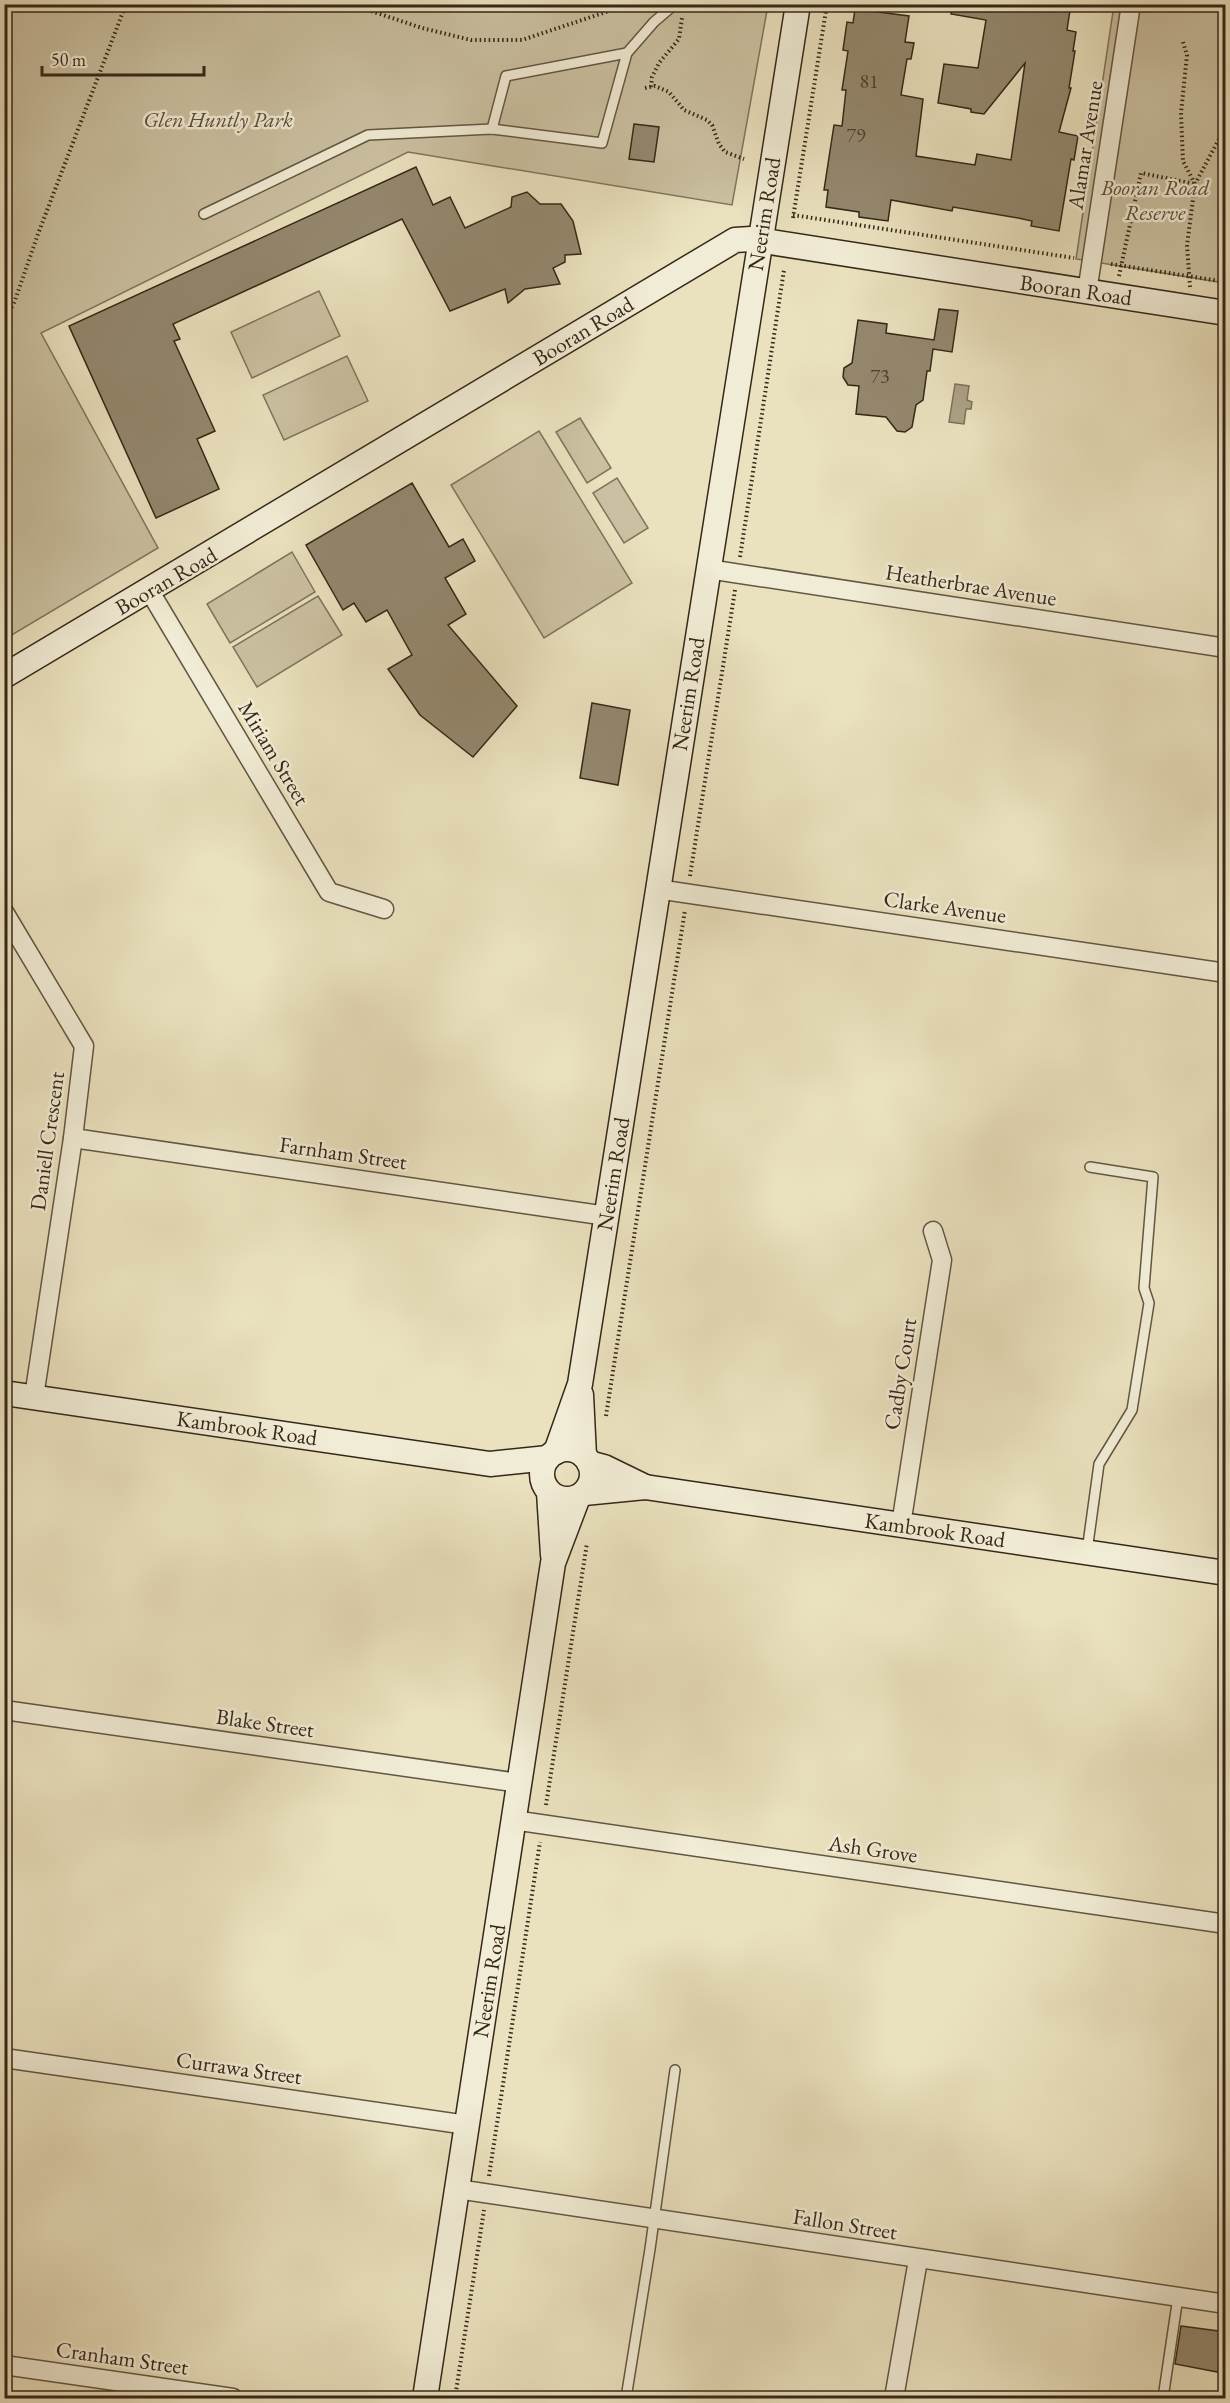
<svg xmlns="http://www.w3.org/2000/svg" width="1230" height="2403" font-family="'EB Garamond',serif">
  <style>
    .green { fill: #cbc1a2; stroke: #80745d; stroke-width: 1.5 }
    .water { fill: #ada286; stroke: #7d715a; stroke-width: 1.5 }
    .building { fill: #94886e; stroke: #362718; stroke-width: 1.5 }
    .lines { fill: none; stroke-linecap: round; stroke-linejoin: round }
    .lane-casing { stroke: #635642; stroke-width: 12 }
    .street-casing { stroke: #635642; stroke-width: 21 }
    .secondary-casing { stroke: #362718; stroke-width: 27 }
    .path { stroke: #362718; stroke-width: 4; stroke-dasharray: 1.5 3; stroke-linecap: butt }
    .lane { stroke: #f1ecd5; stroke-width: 9 }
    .street { stroke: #f1ecd5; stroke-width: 18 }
    .secondary { stroke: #f1ecd5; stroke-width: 24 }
    .labels { text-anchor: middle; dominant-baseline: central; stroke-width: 5; stroke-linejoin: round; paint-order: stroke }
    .number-label { font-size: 20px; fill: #4e3f2e }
    .park-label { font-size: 22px; font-style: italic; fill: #5b4e3a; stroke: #f1ecd5 }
    .street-label { font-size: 22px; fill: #362718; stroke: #f1ecd5 }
  </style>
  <rect width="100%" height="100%" fill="#eae1be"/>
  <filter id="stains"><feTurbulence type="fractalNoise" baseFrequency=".00333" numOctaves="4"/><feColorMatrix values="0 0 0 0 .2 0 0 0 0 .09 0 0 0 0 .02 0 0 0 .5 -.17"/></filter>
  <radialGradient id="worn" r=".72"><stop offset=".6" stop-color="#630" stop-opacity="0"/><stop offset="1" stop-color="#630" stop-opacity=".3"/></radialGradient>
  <g class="green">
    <path d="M4 5H768L732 205 408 152 41 333 158 548 5 639Z"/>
    <path d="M1114 5H1225V283L1076 259Z"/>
    <path d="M319 291 340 336 252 378 231 332Z"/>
    <path d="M347 356 368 401 284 440 263 395Z"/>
    <path d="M580 418 611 468 587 483 556 432Z"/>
    <path d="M539 431 632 583 544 638 451 485Z"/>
    <path d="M617 478 648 528 624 543 593 493Z"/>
    <path d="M292 552 315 592 230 643 207 604Z"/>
    <path d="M318 596 342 635 257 687 233 647Z"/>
  </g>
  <path class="water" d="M955 384 969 386 967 400 972 402 971 409H966L964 424 949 422Z"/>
  <g class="building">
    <path d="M952 4H1071L1067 30 1076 32 1073 51H1075L1069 88H1071L1059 132 1078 136 1074 160 1071 159 1059 231 1031 226 1032 221 1018 218 953 207 952 211 891 200 888 221 859 217V212L826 207 828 190H824L834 125 842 126 846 90H842L848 51 843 50 847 22 853 23 855 9 909 16 905 42 914 43 911 59H907L901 95 923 99 916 156 975 165 977 154 1011 160 1025 63 984 114 971 112V109L938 103 944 64 978 68 986 20 951 14Z"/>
    <path d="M634 124 659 127 654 162 629 159Z"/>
    <path d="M416 167 433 205 450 197 465 228 511 207 512 197 527 192 540 204H561L573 221 581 254 565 255V262L553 268 560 284 525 289 508 303 505 289 450 311 402 219 173 324 180 339 174 341 215 431 197 439 219 489 156 518 69 326Z"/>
    <path d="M939 309 958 311 952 352 933 349 930 371H927L923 400 916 405 912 427 905 432 897 431 886 417 856 414 859 386 848 385 843 377 844 368 852 363 858 320 887 324 886 333 934 340Z"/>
    <path d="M412 483 449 547 463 539 475 561 445 578 466 614 448 625 517 706 473 757 420 715 388 669 412 655 387 610 366 622 354 603 343 610 306 545Z"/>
    <path d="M592 703 630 710 618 785 580 778Z"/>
    <path d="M1181 2326 1226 2332V2357L1223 2373 1175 2364Z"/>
  </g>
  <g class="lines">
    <g class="lane-casing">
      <g id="lane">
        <path d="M492 129 506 76 627 53"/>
        <path d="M204 214 368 135 492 129 602 143 627 53 654 22 675 4"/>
        <path d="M1087 1551 1099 1464 1132 1410 1149 1303 1144 1288 1153 1177 1090 1167"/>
        <path d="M626 2398 650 2249 675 2070"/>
        <path d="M1163 2398 1178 2297"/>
      </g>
    </g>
    <g class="street-casing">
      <g id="street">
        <path d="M1087 292 1131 4"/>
        <path d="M708 569 1226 648"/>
        <path d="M149 590 329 892 384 909"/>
        <path d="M657 889 1226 973"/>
        <path d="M4 912 84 1046 73 1138 34 1397"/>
        <path d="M73 1138 607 1216"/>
        <path d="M901 1525 942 1260 933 1231"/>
        <path d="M4 1710 519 1783"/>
        <path d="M513 1820 1226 1924"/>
        <path d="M4 2058 467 2125"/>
        <path d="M457 2189 1226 2304"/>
        <path d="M4 2365 233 2398"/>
        <path d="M894 2398 918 2260"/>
      </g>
    </g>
    <g class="secondary-casing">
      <g id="secondary">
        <path d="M4 676 735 240 751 239 1226 313"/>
        <path d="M4 1393 490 1464 548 1458"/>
        <path d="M581 1395 584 1456"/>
        <circle cx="567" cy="1474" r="25"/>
        <path d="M556 1452 580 1384 798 4"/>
        <path d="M589 1463 604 1467 645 1487"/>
        <path d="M549 1492 553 1555"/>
        <path d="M584 1493 645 1487 1226 1573"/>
        <path d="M425 2398 553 1563 578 1497"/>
      </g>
    </g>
    <g class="path">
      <path d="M350 4 422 28 471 40H522L630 4"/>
      <path d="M1183 42 1187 55 1181 113 1183 161 1195 184"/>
      <path d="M651 87 652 77 659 63 679 39 682 18"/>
      <path d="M645 88 655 86 669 92 684 110 707 120 712 125 719 144 725 152 744 159"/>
      <path d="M793 215 1074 258"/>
      <path d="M793 218 827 4"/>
      <path d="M1111 264 1226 282"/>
      <path d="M1119 276 1141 173 1195 184"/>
      <path d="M1190 287 1187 245 1195 184 1226 126"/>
      <path d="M4 312 13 306 38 234 126 4"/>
      <path d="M740 557 784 270"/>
      <path d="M690 876 735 590"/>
      <path d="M606 1416 685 910"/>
      <path d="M546 1805 587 1543"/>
      <path d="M489 2176 540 1842"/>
      <path d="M455 2398 484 2210"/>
    </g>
    <use href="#lane" class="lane"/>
    <use href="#street" class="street"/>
    <use href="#secondary" class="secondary"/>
  </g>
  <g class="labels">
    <g class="number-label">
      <text x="869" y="81">81</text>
      <text x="856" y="135">79</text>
      <text x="880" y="376">73</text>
    </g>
    <g class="park-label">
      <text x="218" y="119">Glen Huntly Park</text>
      <text x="1155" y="187">Booran Road<tspan x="1155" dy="25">Reserve</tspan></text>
    </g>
    <g class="street-label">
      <text transform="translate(1085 145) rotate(-81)">Alamar Avenue</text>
      <text transform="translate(764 214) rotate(-81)">Neerim Road</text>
      <text transform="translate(1076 290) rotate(8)">Booran Road</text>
      <text transform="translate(583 331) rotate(-31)">Booran Road</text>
      <text transform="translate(166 581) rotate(-30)">Booran Road</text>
      <text transform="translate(971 585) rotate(9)">Heatherbrae Avenue</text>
      <text transform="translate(688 694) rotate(-81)">Neerim Road</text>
      <text transform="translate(274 753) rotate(59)">Miriam Street</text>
      <text transform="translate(945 907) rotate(8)">Clarke Avenue</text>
      <text transform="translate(47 1141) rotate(-82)">Daniell Crescent</text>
      <text transform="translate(343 1153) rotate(8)">Farnham Street</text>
      <text transform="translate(613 1174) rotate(-81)">Neerim Road</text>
      <text transform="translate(900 1374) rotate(-81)">Cadby Court</text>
      <text transform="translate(247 1428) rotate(8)">Kambrook Road</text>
      <text transform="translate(935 1530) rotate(8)">Kambrook Road</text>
      <text transform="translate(265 1723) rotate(8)">Blake Street</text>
      <text transform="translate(873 1849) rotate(8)">Ash Grove</text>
      <text transform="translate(489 1981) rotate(-81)">Neerim Road</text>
      <text transform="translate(239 2068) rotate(8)">Currawa Street</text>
      <text transform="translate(845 2224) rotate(9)">Fallon Street</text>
      <text transform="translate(122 2358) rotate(8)">Cranham Street</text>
    </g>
  </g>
  <rect width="1230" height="2403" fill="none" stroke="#eae1be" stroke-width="24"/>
  <rect x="6" y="6" width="1218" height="2391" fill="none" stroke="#362718" stroke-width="3"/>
  <rect x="12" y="12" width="1206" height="2379" fill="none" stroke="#362718" stroke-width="1.5"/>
  <path d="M42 66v9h162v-9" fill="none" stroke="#362718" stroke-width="3"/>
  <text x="51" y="66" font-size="18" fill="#362718" stroke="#f1ecd5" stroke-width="4.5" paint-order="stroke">50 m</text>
  <rect width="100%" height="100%" filter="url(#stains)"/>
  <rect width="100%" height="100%" fill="url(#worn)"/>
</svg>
